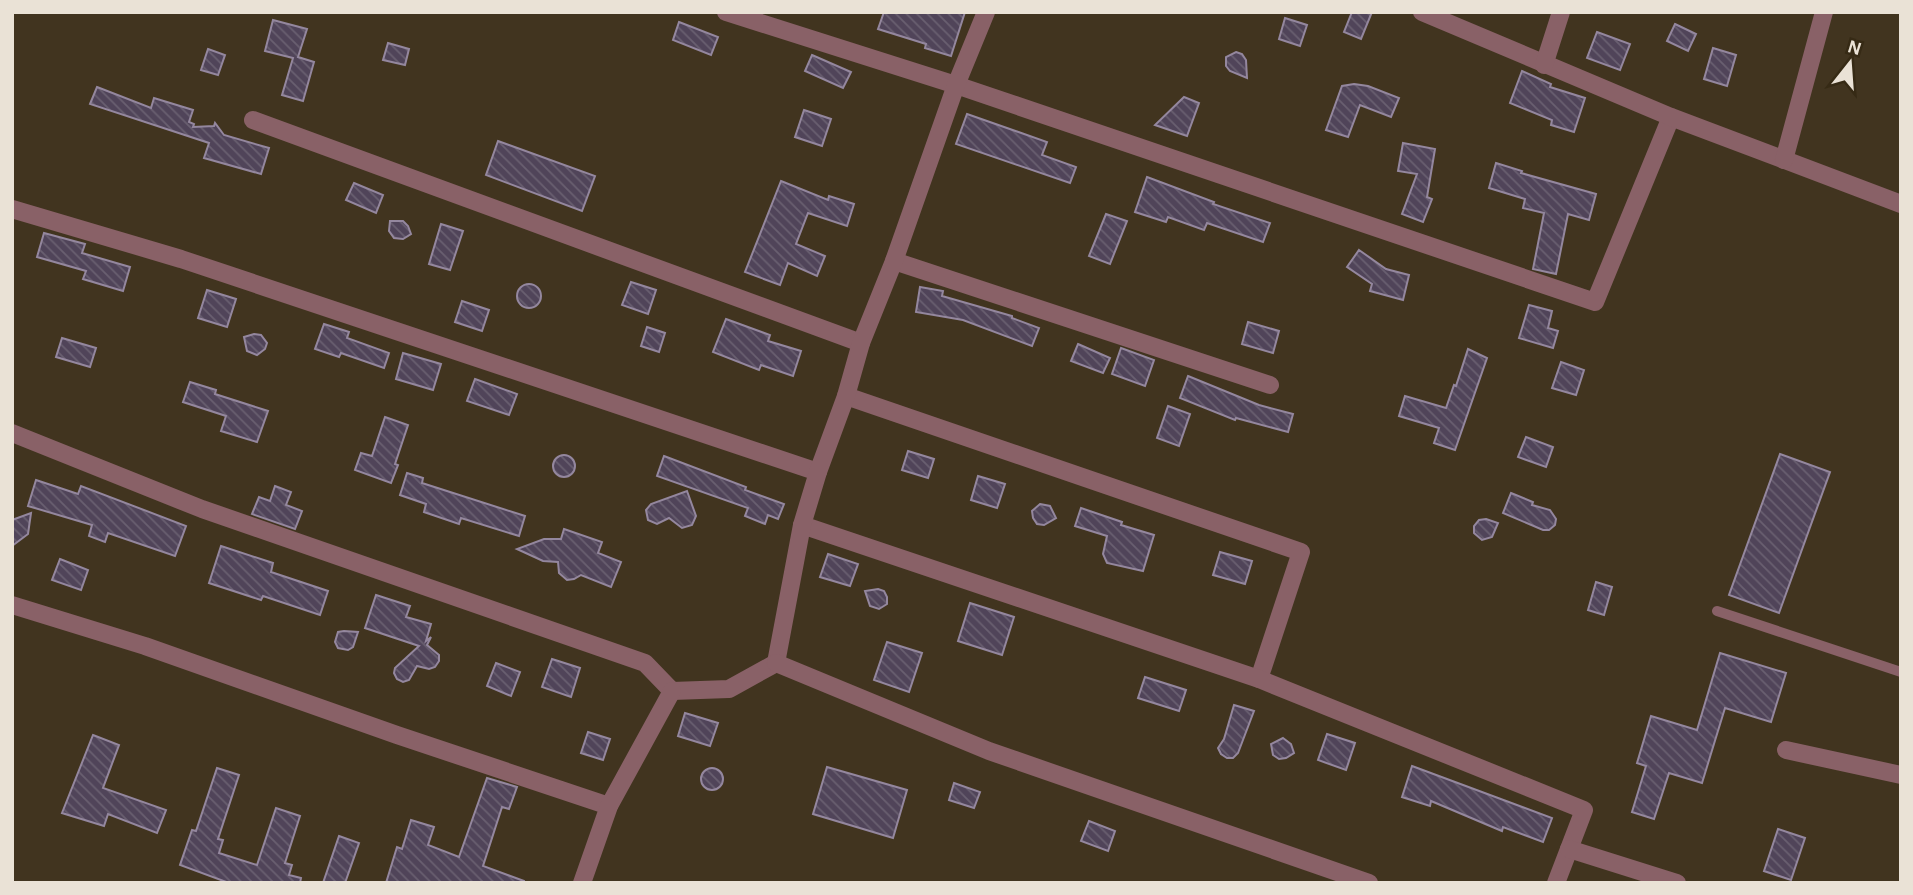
<svg xmlns="http://www.w3.org/2000/svg" width="1913" height="895" font-family="'Alegreya Sans',sans-serif">
  <style>
    .building { fill: url(#building-back-hatch); stroke: #94879e; stroke-width: 2 }
    .lines { fill: none; stroke-linecap: round; stroke-linejoin: round }
    .lane { stroke: #896167; stroke-width: 10 }
    .street { stroke: #896167; stroke-width: 18 }
  </style>
  <defs>
    <pattern id="building-back-hatch" width="6" height="6" patternUnits="userSpaceOnUse" patternTransform="scale(1.75)"><rect width="6" height="6" fill="#504459"/><path d="M-1 5l2 2M0 0l6 6M5-1l2 2" fill="none" stroke="#695f70"/></pattern>
  </defs>
  <rect width="100%" height="100%" fill="#41341f"/>
  <g class="building">
    <path d="M884 12H965L951 56 925 48 926 44 878 29Z"/>
    <path d="M1352 12H1372L1361 39 1344 32Z"/>
    <path d="M1285 18 1307 25 1300 46 1279 39Z"/>
    <path d="M273 20 307 29 298 57 314 62 303 101 282 95 293 58 265 51Z"/>
    <path d="M679 22 718 37 711 55 673 40Z"/>
    <path d="M1675 24 1696 34 1688 51 1667 41Z"/>
    <path d="M1597 32 1630 44 1620 70 1587 58Z"/>
    <path d="M388 43 409 49 405 65 383 60Z"/>
    <path d="M1713 48 1736 55 1727 86 1704 79Z"/>
    <path d="M208 49 225 55 218 75 201 70Z"/>
    <path d="M1236 52 1242 54 1246 60 1247 78 1230 71 1226 66V57Z"/>
    <path d="M812 55 851 72 843 88 805 71Z"/>
    <path d="M1522 71 1551 84 1550 87 1585 98 1574 132 1551 125 1552 120 1510 103Z"/>
    <path d="M1354 84 1368 86 1399 98 1391 117 1360 105 1348 137 1326 130 1342 86Z"/>
    <path d="M97 87 151 108 154 98 193 110 189 122 194 124 193 127 214 126 215 123 224 135 269 148 261 174 204 158 209 143 90 104Z"/>
    <path d="M1184 97 1199 103 1187 136 1155 125Z"/>
    <path d="M804 110 831 119 822 146 795 137Z"/>
    <path d="M967 114 1047 142 1042 155 1076 167 1070 183 956 144Z"/>
    <path d="M498 141 595 176 582 211 486 175Z"/>
    <path d="M1403 143 1435 149 1427 197 1432 199 1423 222 1402 214 1417 174 1398 171Z"/>
    <path d="M1496 163 1522 171 1521 173 1596 194 1589 220 1568 214 1556 274 1533 269 1544 213 1523 208 1525 199 1489 188Z"/>
    <path d="M1147 177 1214 202 1213 204 1270 223 1263 242 1207 223 1204 230 1168 217 1166 222 1135 212Z"/>
    <path d="M781 181 828 200 829 196 854 204 847 226 808 213 796 244 825 256 817 276 788 263 780 285 745 272Z"/>
    <path d="M354 183 383 195 376 213 346 200Z"/>
    <path d="M1106 214 1127 221 1110 264 1089 256Z"/>
    <path d="M390 221H403L408 226 411 234 403 239 394 238 389 231Z"/>
    <path d="M441 224 463 231 450 270 429 264Z"/>
    <path d="M44 233 85 244 82 253 130 267 123 291 83 279 86 271 37 257Z"/>
    <path d="M1359 250 1386 269 1409 275 1403 300 1370 291 1372 284 1347 267Z"/>
    <path d="M631 282 656 290 648 314 622 305Z"/>
    <circle cx="529" cy="296" r="12"/>
    <path d="M920 287 943 291 942 296 1012 316V318L1039 328 1032 346 963 320 916 312Z"/>
    <path d="M207 290 236 299 227 327 198 318Z"/>
    <path d="M462 301 489 310 482 331 455 322Z"/>
    <path d="M1529 305 1552 311 1548 328 1558 331 1553 348 1519 338Z"/>
    <path d="M726 319 770 335 768 341 801 351 793 376 761 365 759 370 713 352Z"/>
    <path d="M1248 322 1279 331 1273 353 1242 344Z"/>
    <path d="M324 324 349 332 347 338 389 353 384 368 341 353 339 357 315 349Z"/>
    <path d="M647 327 665 333 659 352 641 346Z"/>
    <path d="M254 334 261 335 267 343 265 349 257 355 247 351 244 337Z"/>
    <path d="M62 338 96 348 90 367 56 357Z"/>
    <path d="M1078 344 1110 358 1103 373 1071 361Z"/>
    <path d="M1121 348 1154 360 1145 386 1112 374Z"/>
    <path d="M1468 349 1487 358 1455 450 1434 443 1439 428 1399 416 1405 396 1446 408 1454 385 1456 386Z"/>
    <path d="M403 353 441 364 433 390 396 379Z"/>
    <path d="M1561 362 1584 370 1576 395 1552 388Z"/>
    <path d="M1188 376 1259 405 1293 414 1288 432 1236 418 1235 420 1180 398Z"/>
    <path d="M475 379 517 394 509 415 467 401Z"/>
    <path d="M190 382 216 390 215 394 268 411 257 442 221 431 226 416 183 402Z"/>
    <path d="M1168 406 1190 414 1179 446 1157 438Z"/>
    <path d="M385 417 408 425 395 464 398 465 391 483 355 470 361 453 372 456Z"/>
    <path d="M1526 437 1553 447 1546 467 1518 457Z"/>
    <path d="M908 451 934 459 928 478 902 470Z"/>
    <path d="M1780 454 1830 472 1779 613 1729 595Z"/>
    <circle cx="564" cy="466" r="11"/>
    <path d="M664 456 746 487 745 490 784 504 778 519 768 515 765 524 745 516 748 508 657 476Z"/>
    <path d="M407 473 423 478 422 483 525 516 519 536 461 518 459 524 424 512 426 504 400 495Z"/>
    <path d="M978 476 1005 484 997 508 971 500Z"/>
    <path d="M36 480 78 494 81 486 186 526 175 556 108 533 105 542 89 536 92 525 28 506Z"/>
    <path d="M275 486 291 492 286 505 302 511 295 529 252 514 259 497 270 501Z"/>
    <path d="M687 491 696 516 692 525 682 528 669 518 657 524 648 520 646 510 651 504Z"/>
    <path d="M1511 493 1533 502 1532 505 1550 510 1556 519 1555 525 1549 530H1543L1503 513Z"/>
    <path d="M1040 504 1050 506 1056 518 1044 525 1037 524 1033 518 1032 511Z"/>
    <path d="M1081 508 1122 522 1121 525 1154 535 1143 571 1107 563 1103 554 1107 536 1075 526Z"/>
    <path d="M31 513 28 534 12 546V520Z"/>
    <path d="M1486 519 1498 523 1492 537 1482 540 1474 533V526L1479 520Z"/>
    <path d="M564 529 602 542 598 553 621 562 611 587 581 575 574 579 567 580 559 573 558 562 543 561 517 549 544 539H561Z"/>
    <path d="M221 546 273 563 271 572 328 591 320 615 263 596 261 600 209 583Z"/>
    <path d="M1220 552 1252 561 1245 584 1213 575Z"/>
    <path d="M828 554 858 564 850 586 820 577Z"/>
    <path d="M60 559 88 570 81 590 52 580Z"/>
    <path d="M1596 582 1612 587 1604 615 1588 610Z"/>
    <path d="M878 589 884 591 887 597V604L879 609 870 606 865 591Z"/>
    <path d="M376 595 410 606 406 617 431 624 426 641 431 637 427 645 439 655V661L435 667 429 669 417 666 409 680 403 682 397 679 394 673 395 668 419 646 365 628Z"/>
    <path d="M970 603 1014 617 1002 655 958 641Z"/>
    <path d="M344 631 358 632 353 647 348 650 338 648 335 642 338 632Z"/>
    <path d="M887 642 922 653 909 692 874 680Z"/>
    <path d="M1720 653 1786 673 1771 722 1725 708 1702 783 1669 773 1654 819 1632 812 1646 766 1637 763 1651 716 1697 730Z"/>
    <path d="M552 659 580 668 571 697 542 687Z"/>
    <path d="M496 663 520 672 511 696 487 686Z"/>
    <path d="M1145 677 1186 690 1179 711 1138 698Z"/>
    <path d="M1234 705 1254 711 1238 753 1233 758H1227L1221 754 1218 748 1224 739Z"/>
    <path d="M685 713 718 723 710 746 678 736Z"/>
    <path d="M588 732 610 739 603 760 581 753Z"/>
    <path d="M1327 734 1355 743 1346 770 1318 760Z"/>
    <path d="M93 735 119 745 103 788 166 810 157 833 108 814 104 826 62 813Z"/>
    <path d="M1283 738 1291 744 1294 753 1286 758 1279 759 1273 755 1271 744Z"/>
    <path d="M1412 766 1552 818 1543 842 1503 827 1502 831 1431 801 1430 806 1402 797Z"/>
    <path d="M827 767 907 790 893 838 813 814Z"/>
    <path d="M217 768 239 775 218 839 223 840 219 853 257 865 276 808 300 816 285 863 292 865 289 875 301 878 300 883H229L180 865 192 830 196 831Z"/>
    <circle cx="712" cy="779" r="11"/>
    <path d="M487 778 517 787 509 809 502 807 483 866 524 881V883H386L397 847 402 849 411 820 434 827 428 845 459 857Z"/>
    <path d="M954 783 980 792 974 808 949 800Z"/>
    <path d="M1089 821 1115 831 1108 851 1081 841Z"/>
    <path d="M1778 829 1805 838 1791 880 1764 871Z"/>
    <path d="M339 836 359 843 345 883H323Z"/>
  </g>
  <g class="lines">
    <path class="lane" d="M1717 611 1901 672"/>
    <g class="street">
      <path d="M726 12 956 85 1595 302 1671 117"/>
      <path d="M1422 12 1671 117 1901 204"/>
      <path d="M1544 65 1561 12"/>
      <path d="M253 120 861 343"/>
      <path d="M1784 160 1824 12"/>
      <path d="M12 209 181 259 818 472"/>
      <path d="M894 261 1270 385"/>
      <path d="M846 396 1301 552 1259 679"/>
      <path d="M12 433 202 509 645 663 672 691 729 689 776 663"/>
      <path d="M802 525 1259 679 1584 810 1556 883"/>
      <path d="M12 605 145 646 397 735 609 806"/>
      <path d="M776 663 802 525 818 472 846 396 861 343 894 261 956 85 986 12"/>
      <path d="M776 663 989 751 1369 883"/>
      <path d="M1786 750 1901 775"/>
      <path d="M1569 849 1677 883"/>
      <path d="M582 883 609 806 672 691"/>
    </g>
  </g>
  <rect width="1913" height="895" fill="none" stroke="#eae2d6" stroke-width="28"/>
  <g transform="translate(1850 63) rotate(17)" stroke="#362a15" stroke-width="5" paint-order="stroke">
  <path d="M0-5L12 26L0 18L-12 26Z" fill="#eae2d6"/>
  <text y="-10" font-size="19" font-weight="bold" text-anchor="middle" fill="#eae2d6">N</text>
  </g>
</svg>
